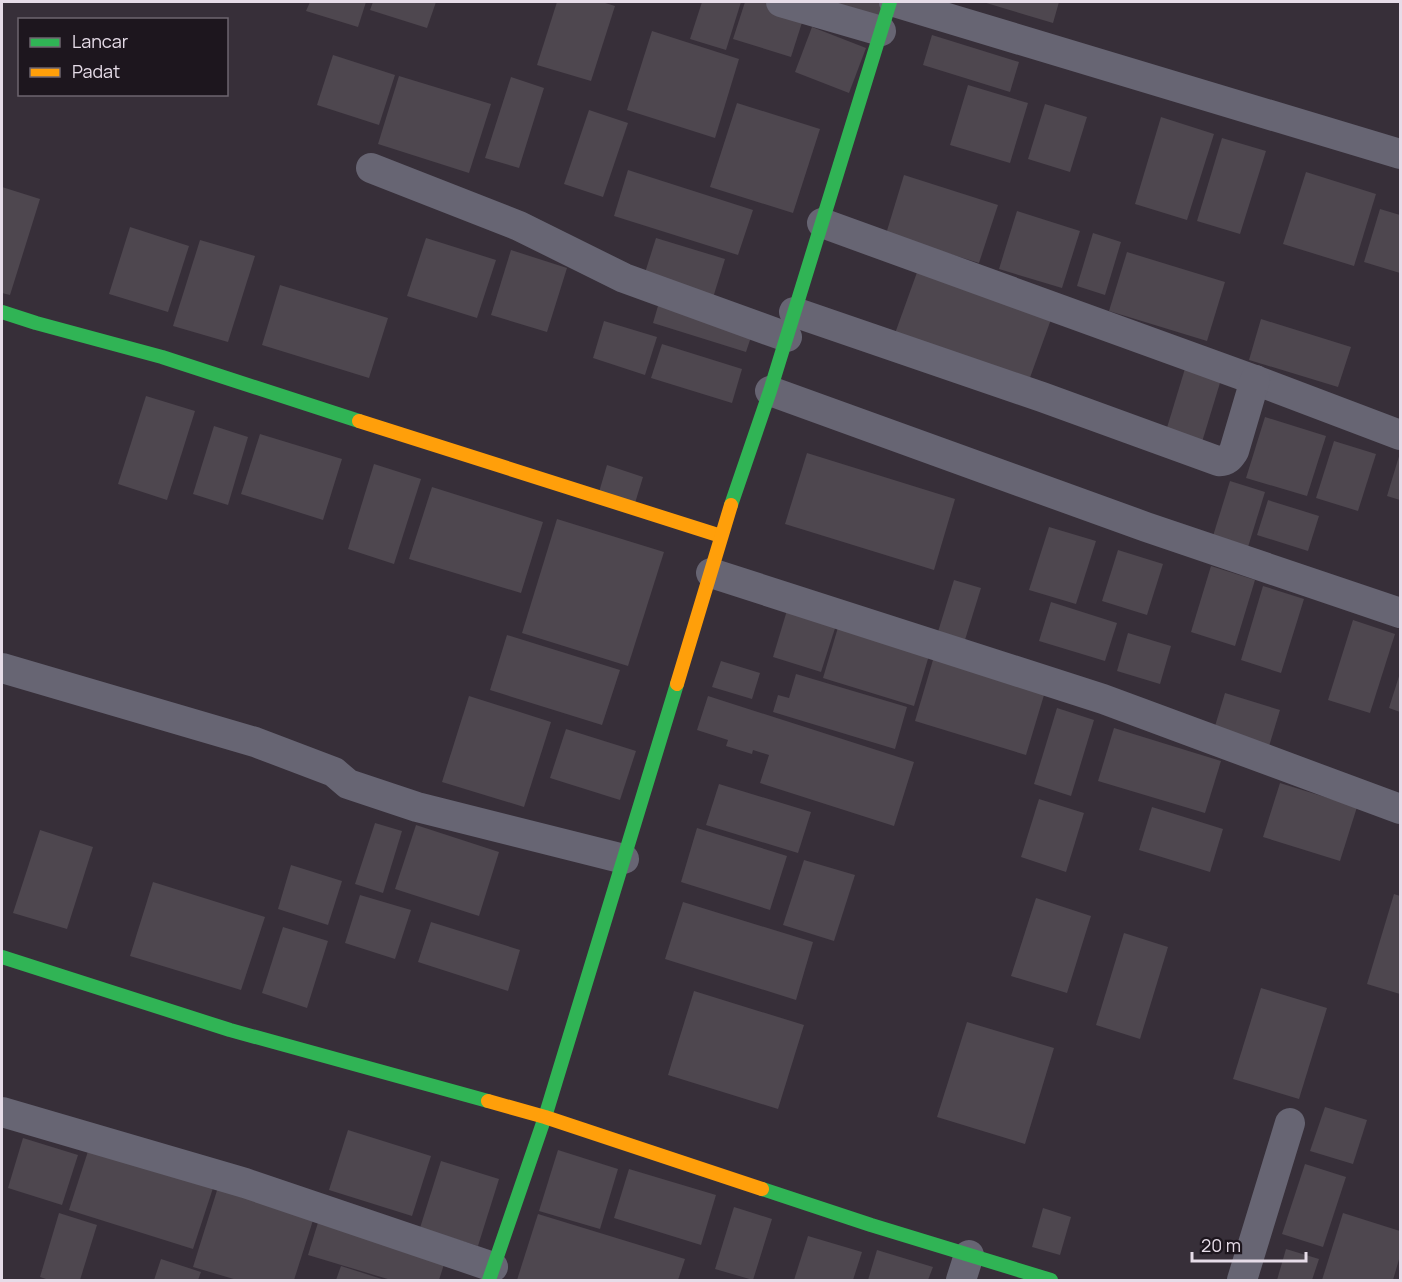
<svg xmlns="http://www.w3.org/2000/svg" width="1402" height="1282" font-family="Manrope,sans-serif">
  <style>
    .building { fill: #4e474f }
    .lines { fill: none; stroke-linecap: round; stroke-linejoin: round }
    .street { stroke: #676573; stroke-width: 30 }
    .fast { stroke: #30b455; stroke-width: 14 }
    .slow { stroke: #ff9f0a; stroke-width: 14 }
  </style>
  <rect width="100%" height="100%" fill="#372f39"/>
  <g class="building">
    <path d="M310 2H366L358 27 306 11Z"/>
    <path d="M373 2H436L427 28 370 10Z"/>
    <path d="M557 2H602L615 6 591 81 537 65Z"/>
    <path d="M702 2H741L726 50 690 39Z"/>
    <path d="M745 2H777L806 10 791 57 733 39Z"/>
    <path d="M824 2H884L877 22Z"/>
    <path d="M983 2H1059L1053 23Z"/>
    <path d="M812 27 866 48 849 93 795 72Z"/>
    <path d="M652 31 739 59 715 138 627 110Z"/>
    <path d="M932 35 1019 62 1010 92 923 65Z"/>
    <path d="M333 55 395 75 379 125 317 105Z"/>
    <path d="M399 76 491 104 469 173 378 144Z"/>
    <path d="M511 77 544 88 519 168 485 158Z"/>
    <path d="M968 85 1028 103 1010 163 950 145Z"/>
    <path d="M737 103 820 129 793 213 710 187Z"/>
    <path d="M1045 104 1087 117 1070 172 1028 159Z"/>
    <path d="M589 110 628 123 603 197 564 184Z"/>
    <path d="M1161 117 1214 134 1187 220 1135 204Z"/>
    <path d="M1222 138 1266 151 1240 234 1197 221Z"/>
    <path d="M628 170 753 210 738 255 614 216Z"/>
    <path d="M1306 172 1376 194 1354 266 1283 244Z"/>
    <path d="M904 175 998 205 979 263 886 234Z"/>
    <path d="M2 187 40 199 10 295 2 293Z"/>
    <path d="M1380 209 1400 215V273L1364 262Z"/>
    <path d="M1017 211 1080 231 1062 288 999 269Z"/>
    <path d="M130 227 189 246 168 312 109 294Z"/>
    <path d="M1093 233 1121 242 1105 295 1077 286Z"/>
    <path d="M426 238 496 260 477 318 407 296Z"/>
    <path d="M656 238 725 259 712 301 643 279Z"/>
    <path d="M200 240 255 256 228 342 173 326Z"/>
    <path d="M511 250 567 268 547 332 491 315Z"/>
    <path d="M1127 252 1225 282 1207 341 1109 311Z"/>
    <path d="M920 264 1054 311 1027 386 893 339Z"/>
    <path d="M280 285 388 318 369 378 262 345Z"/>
    <path d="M660 299 754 328 746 352 653 323Z"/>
    <path d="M1261 319 1351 347 1338 387 1249 360Z"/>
    <path d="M604 321 657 337 645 375 593 358Z"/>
    <path d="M662 344 742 369 732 403 651 378Z"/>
    <path d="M1187 362 1223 373 1202 442 1166 431Z"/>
    <path d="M146 396 195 411 167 500 118 484Z"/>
    <path d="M1265 417 1326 436 1307 496 1246 478Z"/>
    <path d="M214 426 248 437 228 505 193 494Z"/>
    <path d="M260 434 342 459 323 520 241 494Z"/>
    <path d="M1334 441 1376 454 1358 511 1316 498Z"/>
    <path d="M807 453 955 499 934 570 785 524Z"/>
    <path d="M1400 453V500L1387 496Z"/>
    <path d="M374 464 421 479 394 564 348 549Z"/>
    <path d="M607 465 643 477 635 503 599 492Z"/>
    <path d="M1230 481 1265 492 1248 547 1213 536Z"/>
    <path d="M432 487 543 522 521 593 409 559Z"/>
    <path d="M1268 500 1319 516 1308 551 1257 535Z"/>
    <path d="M557 519 664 552 628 666 522 633Z"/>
    <path d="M1049 527 1096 541 1076 604 1029 590Z"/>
    <path d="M1118 550 1163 564 1147 615 1102 601Z"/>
    <path d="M1211 566 1255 580 1235 646 1191 632Z"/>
    <path d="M954 580 981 588 964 643 937 635Z"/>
    <path d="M1263 586 1304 599 1281 673 1241 660Z"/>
    <path d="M1051 602 1117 623 1105 661 1039 641Z"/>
    <path d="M788 607 837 622 821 672 773 657Z"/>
    <path d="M1353 620 1395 634 1370 713 1328 700Z"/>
    <path d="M839 624 930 652 914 706 823 678Z"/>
    <path d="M1128 633 1171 646 1160 684 1117 671Z"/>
    <path d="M507 635 620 670 602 725 490 690Z"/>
    <path d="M935 653 1047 685 1026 755 915 721Z"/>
    <path d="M721 661 760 673 752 699 712 687Z"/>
    <path d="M1400 673V712L1389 708Z"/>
    <path d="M796 674 907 707 895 749 773 712 778 695 789 698Z"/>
    <path d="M1225 693 1280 710 1267 753 1212 736Z"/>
    <path d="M469 696 551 722 524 807 442 782Z"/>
    <path d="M708 696 914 762 894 826 760 783 769 755 753 750 752 754 726 746 728 740 697 730Z"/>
    <path d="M1057 708 1094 720 1071 796 1034 784Z"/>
    <path d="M1114 728 1221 761 1205 813 1098 781Z"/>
    <path d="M566 729 636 751 620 800 550 778Z"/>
    <path d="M1280 783 1357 807 1340 861 1263 837Z"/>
    <path d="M719 784 811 812 798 853 706 825Z"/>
    <path d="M1039 799 1084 813 1066 872 1021 857Z"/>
    <path d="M1152 807 1223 829 1210 872 1139 850Z"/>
    <path d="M375 823 402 831 383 893 355 884Z"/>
    <path d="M416 825 499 852 479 916 395 889Z"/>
    <path d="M697 828 787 856 770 910 681 882Z"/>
    <path d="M40 830 93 847 67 929 13 913Z"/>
    <path d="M804 860 855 875 834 941 783 925Z"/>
    <path d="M291 865 342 881 328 925 278 909Z"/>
    <path d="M153 882 265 917 241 990 130 956Z"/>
    <path d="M1394 894 1400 896V994L1367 984Z"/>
    <path d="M360 895 411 910 395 959 345 943Z"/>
    <path d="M1036 898 1091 916 1067 993 1011 976Z"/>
    <path d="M683 902 813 942 796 1000 665 959Z"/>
    <path d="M431 922 520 950 508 991 418 962Z"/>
    <path d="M283 927 328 941 307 1008 262 993Z"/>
    <path d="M1124 933 1168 947 1140 1039 1096 1025Z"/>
    <path d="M1261 988 1327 1008 1299 1099 1233 1079Z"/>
    <path d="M694 991 804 1025 778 1109 668 1075Z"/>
    <path d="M967 1022 1054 1048 1025 1144 937 1117Z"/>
    <path d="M1325 1107 1367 1120 1353 1164 1310 1151Z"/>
    <path d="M348 1130 431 1156 412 1216 329 1190Z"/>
    <path d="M23 1138 78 1155 62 1205 8 1188Z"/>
    <path d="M91 1142 215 1182 193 1249 69 1210Z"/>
    <path d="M558 1150 618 1169 600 1229 539 1211Z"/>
    <path d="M441 1161 499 1179 478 1246 420 1228Z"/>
    <path d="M1305 1164 1346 1177 1323 1247 1282 1234Z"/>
    <path d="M629 1169 716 1195 701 1245 614 1218Z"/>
    <path d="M219 1184 315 1214 294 1280H237L193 1267Z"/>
    <path d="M734 1207 772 1219 753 1280 715 1269Z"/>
    <path d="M1043 1208 1071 1217 1060 1255 1032 1247Z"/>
    <path d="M59 1213 97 1225 80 1280H49L40 1277Z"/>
    <path d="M1343 1213 1400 1231V1256L1393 1280H1322Z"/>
    <path d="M538 1214 685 1259 678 1280H517Z"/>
    <path d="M320 1216 447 1255 439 1280H391L308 1255Z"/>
    <path d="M808 1236 862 1252 853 1280H794Z"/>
    <path d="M1286 1249 1319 1259 1312 1280H1277Z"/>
    <path d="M877 1250 933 1267 928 1280H868Z"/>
    <path d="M161 1259 201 1272 198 1280H154Z"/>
    <path d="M341 1266 385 1280H336Z"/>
  </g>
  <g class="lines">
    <g class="street">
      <path d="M781 2 881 31"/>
      <path d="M894 2 1400 154"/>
      <path d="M371 168 519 226 624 278 787 337"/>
      <path d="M822 223 1255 380 1400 435"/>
      <path d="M794 312 1042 397 1218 461C1227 462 1230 457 1234 451L1255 380"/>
      <path d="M770 391 1146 527 1400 613"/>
      <path d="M711 573 1103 699 1400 809"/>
      <path d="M2 668 255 742 334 772 348 784 417 807 624 859"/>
      <path d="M2 1112 245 1183 493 1267"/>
      <path d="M961 1280 969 1255"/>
      <path d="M1242 1280 1290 1123"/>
    </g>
    <g class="fast">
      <path d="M2 312 36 323 162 357 359 421"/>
      <path d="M731 505 770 391 890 2"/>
      <path d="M2 957 230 1030 488 1101"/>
      <path d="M762 1189 871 1225 1051 1280"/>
      <path d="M489 1280 545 1117 677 684"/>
    </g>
    <g class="slow">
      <path d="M359 421 721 536"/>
      <path d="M677 684 731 505"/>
      <path d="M488 1101 545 1117 762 1189"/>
    </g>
  </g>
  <rect width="1402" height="1282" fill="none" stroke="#e6dce8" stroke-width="6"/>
  <rect x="18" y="18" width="210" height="78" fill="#1d161e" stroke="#6d656f" stroke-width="1.5"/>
  <rect x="30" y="38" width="30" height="9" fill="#30b455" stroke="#6d656f" stroke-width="1.5"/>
  <text x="72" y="48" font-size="18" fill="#e6dce8">Lancar</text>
  <rect x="30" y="68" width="30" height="9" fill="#ff9f0a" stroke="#6d656f" stroke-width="1.5"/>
  <text x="72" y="78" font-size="18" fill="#e6dce8">Padat</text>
  <path d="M1192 1252v9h114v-9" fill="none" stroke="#e6dce8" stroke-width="3"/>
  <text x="1201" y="1252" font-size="18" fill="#e6dce8" stroke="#1d161e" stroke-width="4.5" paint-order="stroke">20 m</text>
</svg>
